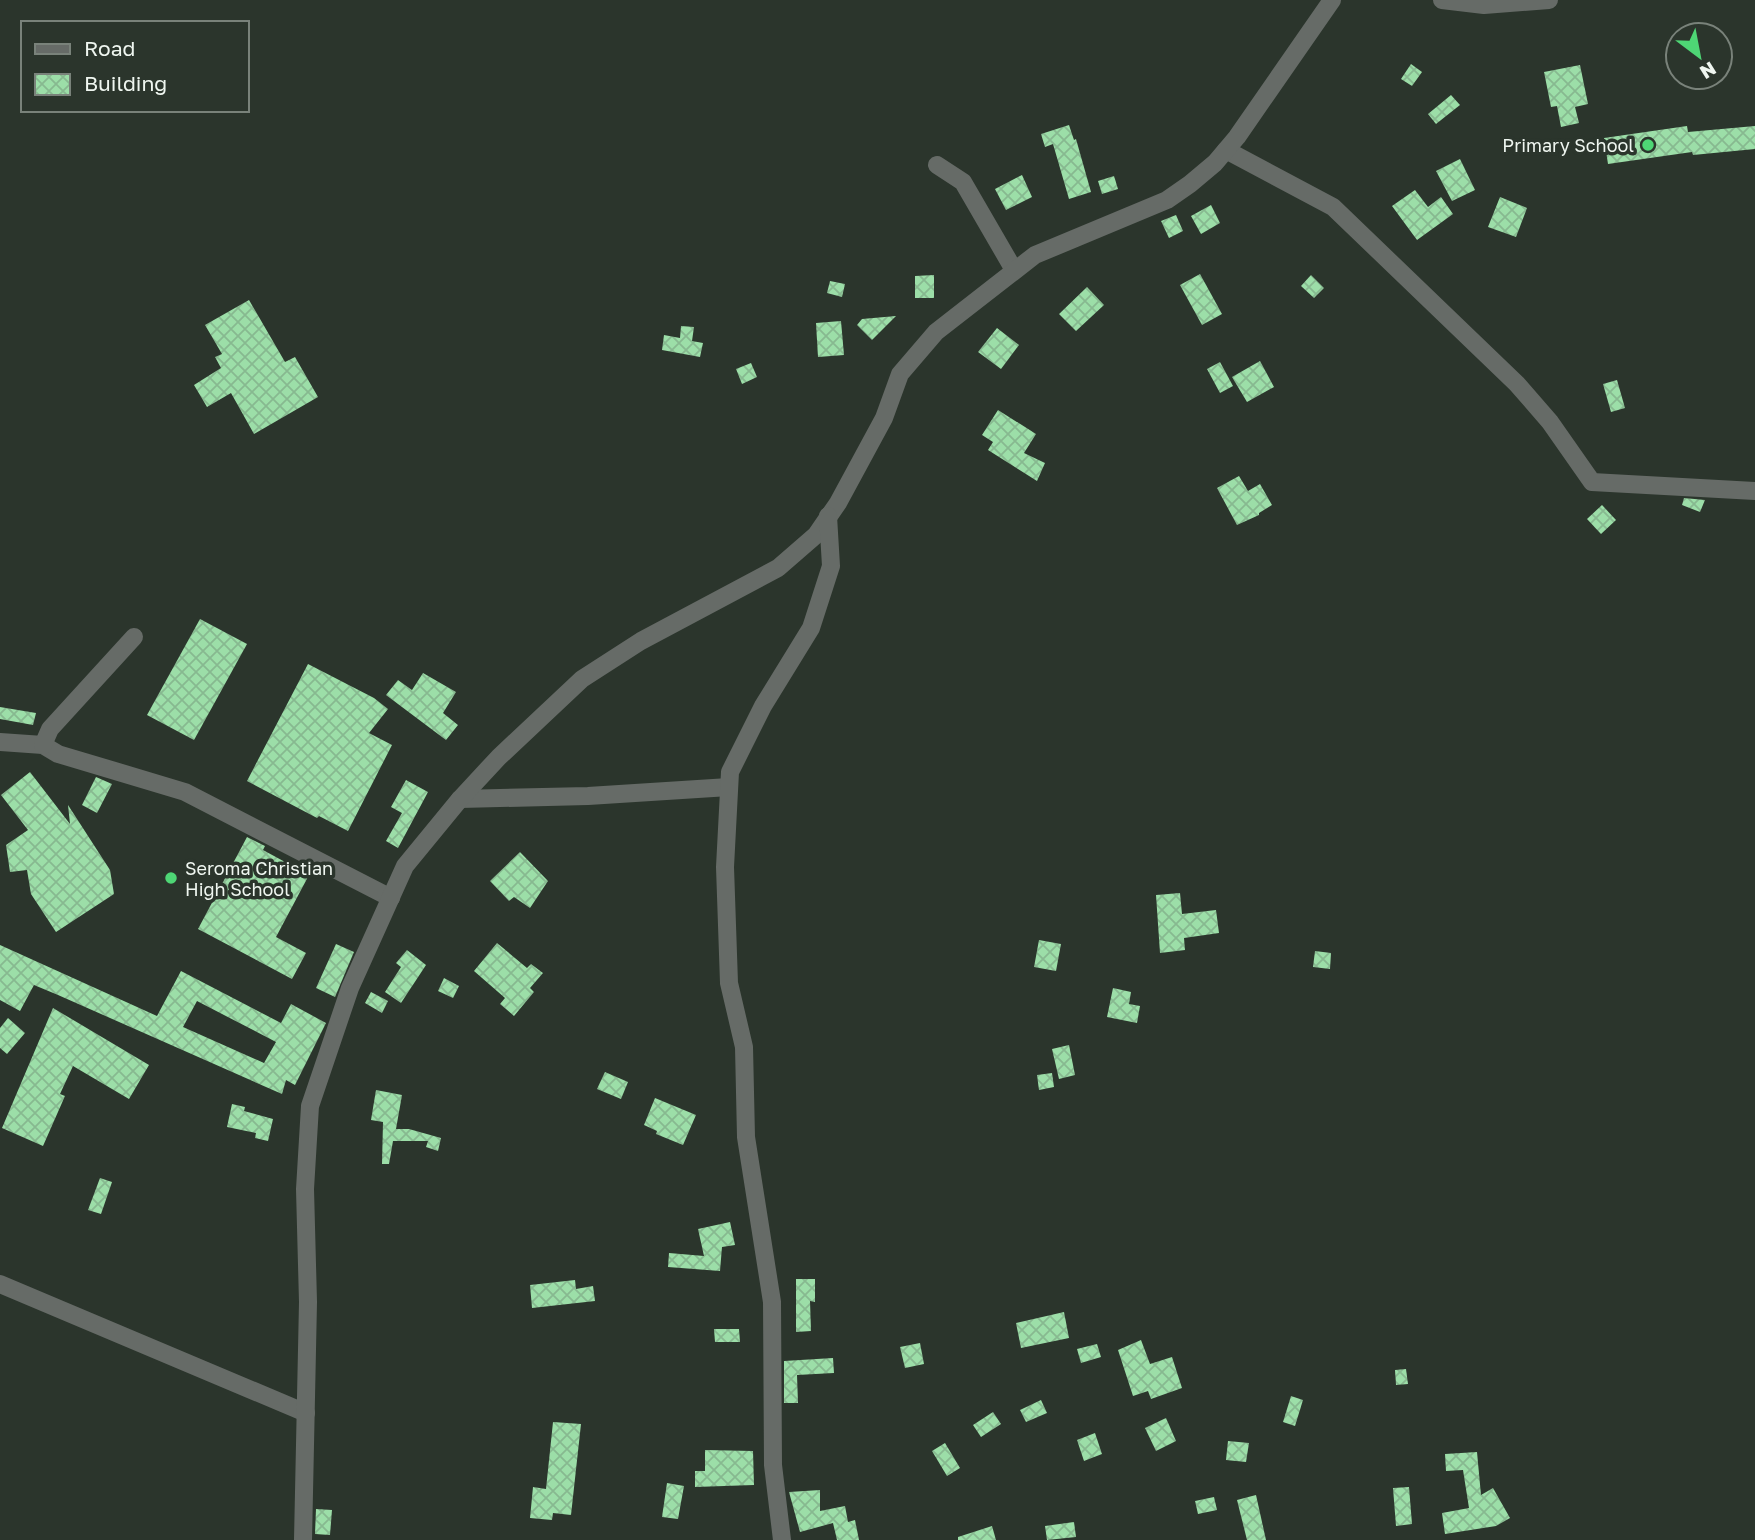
<svg xmlns="http://www.w3.org/2000/svg" width="1755" height="1540" font-family="'Golos Text',sans-serif">
  <style>
    .building { fill: url(#building-cross-hatch); fill-rule: evenodd }
    .lines { fill: none; stroke-linecap: round; stroke-linejoin: round }
    .minor { stroke: #666b67; stroke-width: 18 }
    .poi-dot { fill: #4ed675; stroke: #2b352c; stroke-width: 2.5 }
    .labels { text-anchor: middle; dominant-baseline: central; stroke-width: 7; stroke-linejoin: round; paint-order: stroke }
    .poi-label { font-size: 18px; fill: #eff6f0; stroke: #2b352c; text-anchor: end }
  </style>
  <defs>
    <pattern id="building-cross-hatch" width="8" height="8" patternUnits="userSpaceOnUse" patternTransform="scale(1.75)"><rect width="8" height="8" fill="#9cdea8"/><path d="M0 0l8 8M0 8l8-8" fill="none" stroke="#87b990"/></pattern>
  </defs>
  <rect width="100%" height="100%" fill="#2b352c"/>
  <g class="building">
    <path d="M1411 64 1422 72 1412 86 1401 79Z"/>
    <path d="M1580 65 1588 104 1575 107 1579 123 1561 127 1557 106 1551 107 1544 72Z"/>
    <path d="M1451 95 1460 105 1436 124 1428 114Z"/>
    <path d="M1069 125 1074 140 1076 139 1091 192 1069 199 1053 144 1045 147 1041 134Z"/>
    <path d="M1687 126 1688 132 1755 126V149L1693 155 1692 152 1608 164 1604 138Z"/>
    <path d="M1460 159 1475 190 1452 201 1436 171Z"/>
    <path d="M1022 175 1032 197 1006 210 995 189Z"/>
    <path d="M1114 176 1118 189 1102 194 1098 181Z"/>
    <path d="M1415 190 1428 207 1441 197 1453 214 1417 240 1392 206Z"/>
    <path d="M1500 197 1527 208 1516 237 1488 227Z"/>
    <path d="M1211 205 1220 223 1201 234 1191 216Z"/>
    <path d="M1176 215 1183 231 1169 238 1161 221Z"/>
    <path d="M1200 274 1222 314 1202 325 1180 285Z"/>
    <path d="M934 275V298H915V276Z"/>
    <path d="M1311 275 1324 288 1314 298 1301 286Z"/>
    <path d="M830 281 845 284 842 297 827 293Z"/>
    <path d="M1087 287 1104 305 1076 331 1059 314Z"/>
    <path d="M249 300 285 362 295 357 318 397 254 434 231 393 207 407 194 385 221 368 215 357 222 354 205 325Z"/>
    <path d="M896 316 872 340 857 325 862 319Z"/>
    <path d="M841 321 844 355 818 357 816 323Z"/>
    <path d="M681 326 694 327 692 341 703 343 700 357 662 350 664 335 680 338Z"/>
    <path d="M997 328 1019 345 1001 369 978 352Z"/>
    <path d="M1260 361 1274 387 1247 402 1232 377Z"/>
    <path d="M1220 362 1233 386 1220 393 1207 369Z"/>
    <path d="M751 363 757 377 742 384 736 369Z"/>
    <path d="M1617 380 1625 408 1611 412 1603 384Z"/>
    <path d="M998 410 1036 434 1024 453 1045 463 1037 481 988 450 993 442 982 435Z"/>
    <path d="M1239 476 1248 491 1260 484 1272 505 1259 513V515L1237 525 1217 488Z"/>
    <path d="M1684 498 1705 500 1700 512 1682 505Z"/>
    <path d="M1602 505 1616 520 1601 534 1587 519Z"/>
    <path d="M200 619 247 644 194 740 147 715Z"/>
    <path d="M308 664 374 698 388 709 369 733 392 745 348 831 319 816 317 818 247 781Z"/>
    <path d="M423 673 456 692 443 713 458 725 446 740 386 695 398 680 412 690Z"/>
    <path d="M0 707 36 713 33 725 0 719Z"/>
    <path d="M30 772 70 824 68 805 110 870 114 894 56 932 31 894 27 870 10 872 6 845 28 830 1 795Z"/>
    <path d="M96 777 112 784 97 813 82 805Z"/>
    <path d="M406 780 428 792 398 848 386 841 402 813 391 807Z"/>
    <path d="M247 837 265 846 263 850 309 875 276 937 306 953 292 979 198 929Z"/>
    <path d="M520 852 548 881 530 908 514 897 509 901 490 881Z"/>
    <path d="M1180 893 1182 914 1216 910 1219 933 1184 938 1185 950 1160 953 1156 895Z"/>
    <path d="M1039 940 1061 944 1056 971 1034 967Z"/>
    <path d="M497 943 527 968 531 964 543 973 530 988 534 992 514 1016 500 1004 505 998 474 971Z"/>
    <path d="M336 944 354 952 335 997 316 988Z"/>
    <path d="M0 945 157 1016 181 971 281 1023 291 1004 326 1023 295 1085 286 1080 282 1094 58 995 59 993 58 995 34 985 20 1011 0 1000ZM197 1001 276 1042 264 1063 183 1027Z"/>
    <path d="M407 950 426 965 401 1003 385 992 401 967 396 963Z"/>
    <path d="M1315 951 1331 953 1330 969 1313 967Z"/>
    <path d="M444 978 459 986 453 998 438 991Z"/>
    <path d="M1113 988 1131 992 1129 1004 1140 1006 1137 1023 1107 1017Z"/>
    <path d="M371 992 388 1001 382 1013 365 1003Z"/>
    <path d="M53 1008 149 1065 129 1099 73 1066 60 1094 65 1096 43 1146 2 1128Z"/>
    <path d="M8 1018 25 1033 7 1054 0 1048V1028Z"/>
    <path d="M1069 1045 1075 1075 1059 1079 1052 1049Z"/>
    <path d="M605 1072 628 1082 621 1099 597 1089Z"/>
    <path d="M1052 1073 1054 1087 1039 1090 1037 1075Z"/>
    <path d="M376 1090 402 1095 396 1129H409L441 1138 438 1151 426 1147 428 1141H393L389 1164H382L383 1122 371 1120Z"/>
    <path d="M655 1098 696 1115 683 1145 656 1134 657 1131 644 1125Z"/>
    <path d="M232 1104 245 1107 244 1111 273 1119 268 1141 255 1138 256 1133 227 1127Z"/>
    <path d="M100 1178 112 1182 101 1214 88 1210Z"/>
    <path d="M730 1222 735 1245 722 1247 720 1271 668 1267 669 1253 704 1256 698 1229Z"/>
    <path d="M796 1279H815V1302L810 1301 811 1331 796 1332Z"/>
    <path d="M575 1280 576 1289 593 1286 595 1301 532 1308 530 1285Z"/>
    <path d="M1064 1312 1069 1338 1021 1348 1016 1323Z"/>
    <path d="M714 1329H739L740 1342H715Z"/>
    <path d="M1141 1340 1150 1364 1172 1357 1182 1388 1151 1399 1148 1391 1133 1396 1118 1350Z"/>
    <path d="M920 1343 924 1364 905 1368 900 1347Z"/>
    <path d="M1097 1344 1101 1357 1081 1363 1077 1349Z"/>
    <path d="M833 1358 834 1373 797 1375 798 1403H784V1361Z"/>
    <path d="M1406 1369 1408 1384 1396 1385 1395 1370Z"/>
    <path d="M1291 1396 1303 1400 1295 1426 1283 1422Z"/>
    <path d="M1041 1400 1047 1413 1026 1422 1020 1410Z"/>
    <path d="M993 1412 1001 1424 981 1437 973 1425Z"/>
    <path d="M1166 1418 1176 1441 1156 1451 1145 1428Z"/>
    <path d="M553 1422 581 1424 571 1515 553 1513 552 1520 530 1518 533 1487 546 1489Z"/>
    <path d="M1095 1433 1102 1454 1084 1461 1077 1440Z"/>
    <path d="M1228 1441 1249 1443 1246 1462 1226 1460Z"/>
    <path d="M945 1443 960 1468 947 1476 932 1451Z"/>
    <path d="M705 1450 753 1451 754 1485 695 1487V1471H705Z"/>
    <path d="M1477 1452 1481 1495 1493 1488 1510 1518 1496 1526 1445 1534 1442 1513 1469 1508 1463 1470 1446 1471 1445 1454Z"/>
    <path d="M667 1483 684 1486 678 1519 662 1517Z"/>
    <path d="M1409 1487 1412 1524 1396 1526 1393 1488Z"/>
    <path d="M820 1490V1511L845 1506 848 1522 855 1520 859 1540H837L833 1523 800 1532 789 1492Z"/>
    <path d="M1256 1495 1266 1540H1247L1237 1500Z"/>
    <path d="M1214 1497 1217 1510 1198 1514 1195 1501Z"/>
    <path d="M316 1509 332 1510 330 1535 315 1534Z"/>
    <path d="M1074 1522 1076 1537 1047 1540 1045 1526Z"/>
    <path d="M992 1526 996 1540H958V1537Z"/>
  </g>
  <g class="lines">
    <g class="minor">
      <path d="M1442 0 1484 5 1549 0"/>
      <path d="M1226 150 1333 207 1517 384 1550 422 1592 482 1755 491"/>
      <path d="M937 165 963 182 1014 270"/>
      <path d="M0 742 43 745 58 754 185 792 391 898"/>
      <path d="M43 745 50 729 134 637"/>
      <path d="M460 799 588 796 729 787"/>
      <path d="M0 1284 306 1413"/>
      <path d="M303 1540 308 1302 305 1189 310 1106 350 988 405 866 460 799 499 757 582 679 641 641 778 568 816 535 838 503 884 418 900 374 936 332 1035 255 1167 200 1190 184 1215 163 1237 137 1332 0"/>
      <path d="M782 1540 773 1465 772 1302 746 1137 744 1047 729 983 725 867 730 772 763 706 811 628 831 566 828 516"/>
    </g>
  </g>
  <g class="poi-dot">
    <circle cx="1648" cy="145" r="7"/>
    <circle cx="171" cy="878" r="7"/>
  </g>
  <g class="labels">
    <g class="poi-label">
      <text x="1634" y="145">Primary School</text>
      <text x="185" y="868" text-anchor="start">Seroma Christian<tspan x="185" dy="21">High School</tspan></text>
    </g>
  </g>
  <rect x="21" y="21" width="228" height="91" fill="#2b352c" stroke="#79827a" stroke-width="2"/>
  <rect x="35" y="44" width="35" height="10" fill="#666b67" stroke="#79827a" stroke-width="2"/>
  <text x="84" y="56" font-size="21" fill="#eff6f0">Road</text>
  <rect x="35" y="74" width="35" height="21" fill="url(#building-cross-hatch)" stroke="#79827a" stroke-width="2"/>
  <text x="84" y="91" font-size="21" fill="#eff6f0">Building</text>
  <g transform="translate(1699 56) rotate(148)"><circle r="33" fill="#2b352c" stroke="#79827a" stroke-width="2"/>
  <path d="M0-5L12 26L0 18L-12 26Z" fill="#4ed675"/>
  <text y="-10" font-size="19" font-weight="bold" text-anchor="middle" fill="#eff6f0">N</text>
  </g>
</svg>
